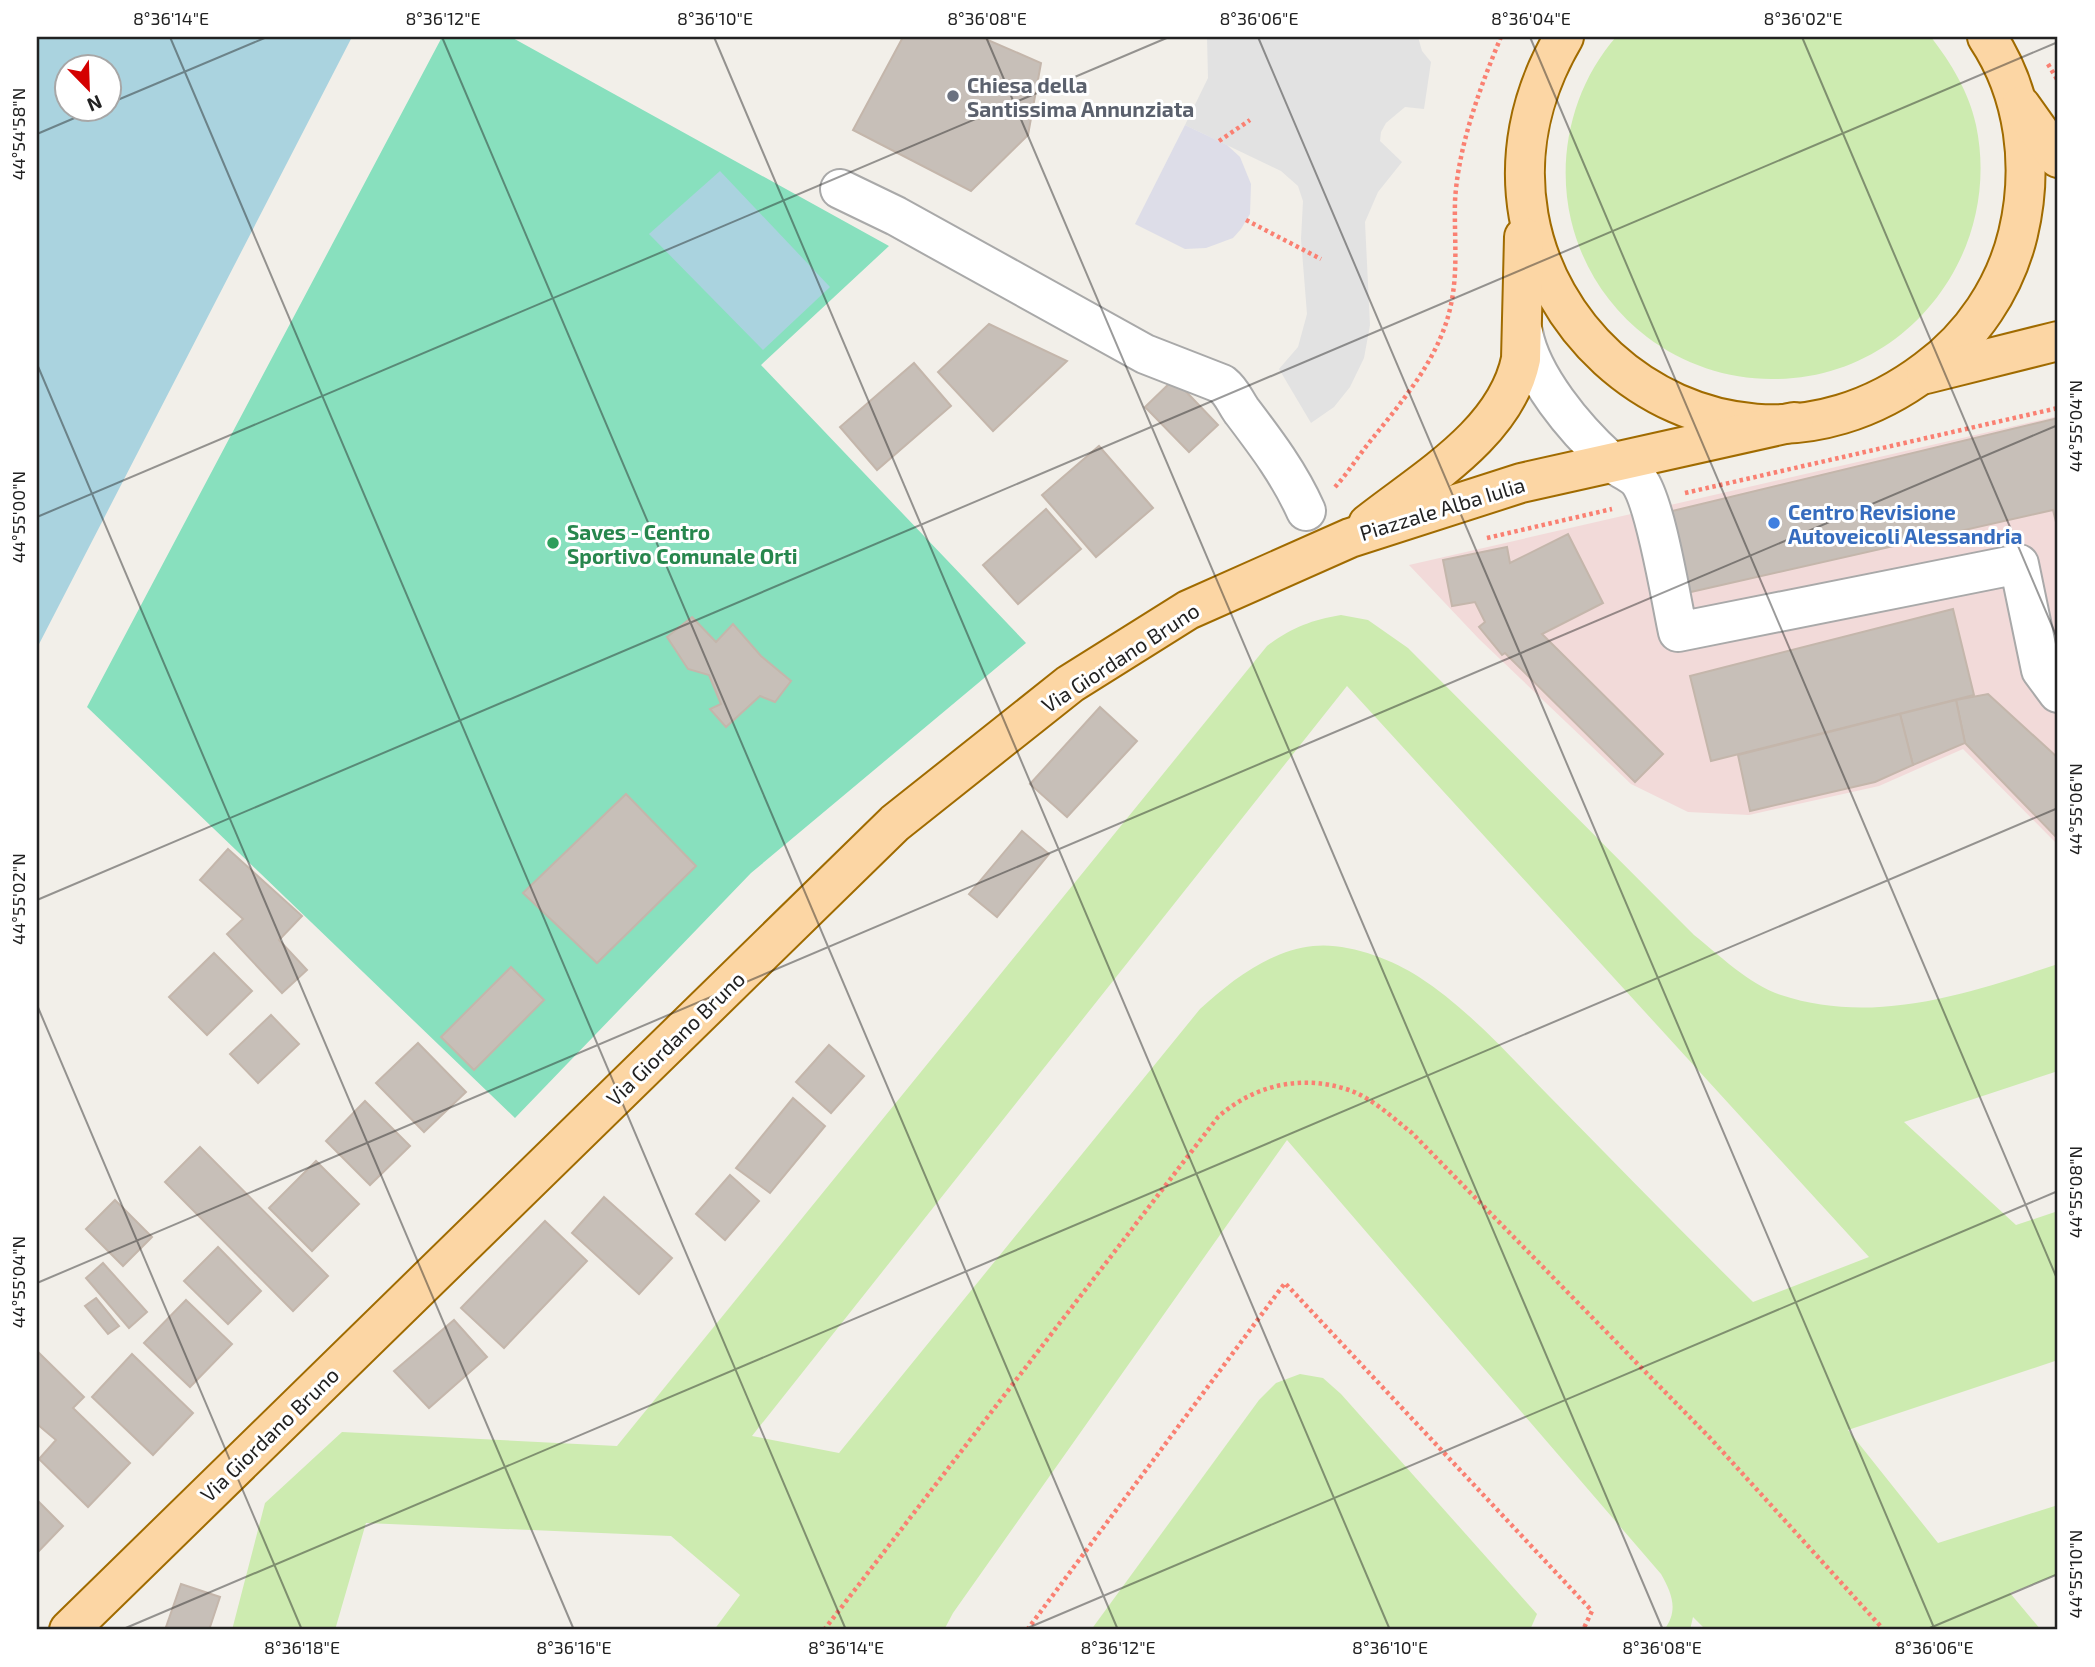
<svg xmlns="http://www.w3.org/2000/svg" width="2095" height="1667" font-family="'Exo 2',sans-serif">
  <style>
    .commercial { fill: #f2dad9 }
    .grass { fill: #cdebb0; fill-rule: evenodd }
    .pitch { fill: #88e0be }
    .parking { fill: #e2e2e2 }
    .plaza { fill: #dddde8 }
    .water { fill: #aad3df; fill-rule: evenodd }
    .building { fill: #c7bfb8; stroke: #c4b6ab; stroke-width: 2 }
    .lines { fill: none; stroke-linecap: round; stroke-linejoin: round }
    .minor-casing { stroke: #a9a9a9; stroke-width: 42 }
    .major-casing { stroke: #a06b00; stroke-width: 42 }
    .path { stroke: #fa8072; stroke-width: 4.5; stroke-dasharray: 3.5 3.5; stroke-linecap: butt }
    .minor { stroke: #fff; stroke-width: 38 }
    .major { stroke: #fcd6a4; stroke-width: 38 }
    .ticks { fill: none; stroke: #222; stroke-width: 2; stroke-opacity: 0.45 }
    .worship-dot { fill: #6b7280; stroke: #fff; stroke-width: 2.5 }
    .shop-dot { fill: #3f7fe0; stroke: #fff; stroke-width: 2.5 }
    .leisure-dot { fill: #2e9e5b; stroke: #fff; stroke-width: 2.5 }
    .labels { text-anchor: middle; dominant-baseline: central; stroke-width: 6; stroke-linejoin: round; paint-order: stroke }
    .worship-label { font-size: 21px; font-weight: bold; fill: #5b616d; stroke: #fff; text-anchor: start }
    .street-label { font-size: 21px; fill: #222; stroke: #fff }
    .shop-label { font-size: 21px; font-weight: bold; fill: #366cbe; stroke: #fff; text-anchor: start }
    .leisure-label { font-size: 21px; font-weight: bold; fill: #27864d; stroke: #fff; text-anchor: start }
    .neatline { fill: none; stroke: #222; stroke-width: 2.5 }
    .ticks-label { font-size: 18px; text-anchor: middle; fill: #222 }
  </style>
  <rect width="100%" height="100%" fill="#f2efe9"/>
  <path class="commercial" d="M2058 416V845L1963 749 1879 786 1749 815 1688 812 1631 784 1479 639 1409 565Z"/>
  <g class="grass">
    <path d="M1616 37H1931C1951 63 1969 92 1976 125 2003 253 1907 378 1776 379 1730 380 1684 365 1647 337 1609 308 1582 267 1571 220 1556 156 1573 86 1616 37Z"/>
    <path d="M1341 615 1368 620 1408 648 1694 935C1719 955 1750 985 1781 995 1874 1026 1970 993 2058 964V1071L1904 1122 2016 1225 2058 1211V1360L1848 1430 1938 1543 2058 1505V1574L2010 1593 2041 1630H1706L1693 1617 1690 1630H1664C1679 1610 1672 1594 1661 1574L1287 1140 953 1613 944 1630H714L740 1595 671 1536 366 1523 335 1630H232L265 1503 342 1432 617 1446 1267 646C1291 628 1311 620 1341 615ZM1347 686 1869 1257 1753 1302C1684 1234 1616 1164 1548 1095 1508 1054 1467 1008 1419 977 1392 959 1346 942 1313 946 1269 951 1232 980 1200 1009L839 1453 752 1436Z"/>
    <path d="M1300 1374 1323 1378 1341 1394 1537 1614 1530 1630H1091L1259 1400 1276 1383Z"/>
  </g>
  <path class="pitch" d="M442 37H511L889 246 761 365 1026 643 751 873 515 1118 87 707Z"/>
  <path class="parking" d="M1207 37H1418L1422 51 1431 62 1424 109 1405 107 1386 123 1381 132 1380 141 1402 162 1378 192 1365 222 1370 325 1364 358 1350 387 1334 407 1311 423 1279 369 1298 347 1307 314 1301 239 1303 201 1298 186 1281 171 1185 125 1208 78Z"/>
  <path class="plaza" d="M1185 125 1227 145 1240 157 1251 184 1250 214 1241 229 1233 238 1206 248 1185 249 1135 224Z"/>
  <g class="water">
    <path d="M37 37H352L37 648ZM66 66H108V108H66Z"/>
    <path d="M720 171 830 287 763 350 649 234Z"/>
  </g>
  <g class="building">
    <path d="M903 37H981L1041 63 1028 135 971 191 853 130Z"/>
    <path d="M989 324 1067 361 993 431 938 372Z"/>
    <path d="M914 363 951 406 877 470 840 427Z"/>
    <path d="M1174 379 1218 425 1189 452 1145 407Z"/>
    <path d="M2058 418V530L2053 510 1682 594 1664 513Z"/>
    <path d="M1099 446 1153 508 1096 557 1042 495Z"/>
    <path d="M1046 509 1081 549 1018 604 983 565Z"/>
    <path d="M1568 534 1603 603 1542 634 1663 754 1635 782 1505 653 1502 655 1479 627 1485 622 1475 602 1452 606 1443 560 1507 547 1510 563Z"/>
    <path d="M1953 609 1974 695 1711 761 1690 676Z"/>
    <path d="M692 617 716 642 733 624 761 656 791 681 775 702 760 696 726 727 710 709 721 704 709 675 688 669 667 637Z"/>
    <path d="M1988 694 2058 758V839L1965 743 1956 700Z"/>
    <path d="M1956 700 1965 743 1913 765 1900 714Z"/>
    <path d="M1100 707 1137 741 1067 817 1030 784Z"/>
    <path d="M1900 714 1913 765 1875 782 1750 811 1738 755Z"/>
    <path d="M626 794 696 866 597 963 523 893Z"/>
    <path d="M1022 831 1049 854 997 917 969 894Z"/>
    <path d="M228 849 302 916 279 940 307 970 282 993 227 934 243 919 200 880Z"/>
    <path d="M214 953 252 991 207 1035 169 997Z"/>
    <path d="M511 967 544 1000 474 1070 441 1037Z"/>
    <path d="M271 1015 299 1044 258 1083 230 1054Z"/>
    <path d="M418 1043 466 1092 424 1132 376 1083Z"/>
    <path d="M829 1045 864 1076 831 1113 796 1082Z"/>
    <path d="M793 1098 825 1126 770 1193 736 1168Z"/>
    <path d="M365 1101 410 1146 370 1185 326 1141Z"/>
    <path d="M200 1147 328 1276 293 1311 165 1182Z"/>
    <path d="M316 1161 359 1204 312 1251 269 1208Z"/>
    <path d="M730 1175 759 1201 725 1240 696 1214Z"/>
    <path d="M604 1197 672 1258 639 1294 572 1233Z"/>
    <path d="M115 1200 152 1237 123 1266 86 1229Z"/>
    <path d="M545 1221 587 1261 504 1348 461 1308Z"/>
    <path d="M218 1247 261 1291 228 1324 184 1281Z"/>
    <path d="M103 1263 147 1312 129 1328 86 1278Z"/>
    <path d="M96 1298 119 1326 108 1334 85 1306Z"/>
    <path d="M186 1300 232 1344 190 1387 144 1343Z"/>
    <path d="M454 1320 487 1357 429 1408 394 1371Z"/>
    <path d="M37 1351 84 1397 73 1408 130 1463 88 1507 39 1459 56 1440 37 1424Z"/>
    <path d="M132 1354 193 1413 153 1455 92 1397Z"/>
    <path d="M37 1500 63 1526 37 1553Z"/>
    <path d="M181 1584 220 1597 209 1630H165Z"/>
  </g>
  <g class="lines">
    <g class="minor-casing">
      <g id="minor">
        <path d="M840 189 896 216 1145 354 1222 384C1232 392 1234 400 1241 410 1266 443 1289 473 1306 511"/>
        <path d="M1523 332C1531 377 1575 429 1609 460 1617 468 1632 472 1639 481 1656 504 1671 600 1678 632L2019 564 2041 670 2058 693"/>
      </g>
    </g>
    <g class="major-casing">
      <g id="major">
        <path d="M1564 37C1420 281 1704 539 1927 370 1972 337 2005 288 2018 234 2034 167 2025 94 1987 37"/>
        <path d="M2021 106 2058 158"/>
        <path d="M1926 374 2058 341"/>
        <path d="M1368 524C1425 479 1506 433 1521 359L1524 237"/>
        <path d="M69 1630 895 823 1070 684 1188 610 1350 538 1521 483 1794 422"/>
      </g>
    </g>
    <g class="path">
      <path d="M2048 64 2058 81"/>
      <path d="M1219 141 1250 120"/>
      <path d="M1246 220 1321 259"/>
      <path d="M1335 487C1347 474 1357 458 1368 444 1399 405 1436 363 1449 313 1459 275 1454 240 1455 201 1458 147 1480 87 1501 37"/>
      <path d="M1685 493 2058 408"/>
      <path d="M1487 538 1612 509"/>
      <path d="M824 1630 1218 1117C1254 1085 1302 1074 1349 1090 1372 1098 1393 1118 1412 1133L1712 1440 1884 1630"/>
      <path d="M1027 1630 1285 1283 1592 1611 1583 1630"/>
    </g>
    <use href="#minor" class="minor"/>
    <use href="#major" class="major"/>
  </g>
  <path class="ticks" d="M170 37 846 1630M442 37 1118 1630M714 37 1390 1630M986 37 1663 1630M1258 37 1935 1630M1530 37 2058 1281M1802 37 2058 640M108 104 267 37M37 134 98 108M37 364 574 1630M37 517 1169 37M37 900 2058 42M37 1005 302 1630M37 1283 2058 425M121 1630 2058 808M1023 1630 2058 1191M1925 1630 2058 1574"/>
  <circle class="worship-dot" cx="953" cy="96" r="7"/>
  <circle class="shop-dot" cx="1774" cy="523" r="7"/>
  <circle class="leisure-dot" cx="553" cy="543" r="7"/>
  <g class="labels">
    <g class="worship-label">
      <text x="967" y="84">Chiesa della<tspan x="967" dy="24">Santissima Annunziata</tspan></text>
    </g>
    <g class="street-label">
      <text transform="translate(1442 508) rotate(-17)">Piazzale Alba Iulia</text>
      <text transform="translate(1120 657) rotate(-33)">Via Giordano Bruno</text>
      <text transform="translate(675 1038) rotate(-44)">Via Giordano Bruno</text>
      <text transform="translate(269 1434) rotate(-44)">Via Giordano Bruno</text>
    </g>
    <g class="shop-label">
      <text x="1788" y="511">Centro Revisione<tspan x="1788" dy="24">Autoveicoli Alessandria</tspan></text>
    </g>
    <g class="leisure-label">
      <text x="567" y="531">Saves - Centro<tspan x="567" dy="24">Sportivo Comunale Orti</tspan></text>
    </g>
  </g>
  <rect width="2095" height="1667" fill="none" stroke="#ffffff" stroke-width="77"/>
  <g transform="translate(88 88) rotate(157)"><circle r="33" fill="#ffffff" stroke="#a7a7a7" stroke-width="2"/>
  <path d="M0-5L12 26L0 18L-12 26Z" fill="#d40000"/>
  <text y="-10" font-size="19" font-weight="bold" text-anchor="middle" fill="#222222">N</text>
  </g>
  <rect x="38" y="38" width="2018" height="1590" class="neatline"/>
  <g class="ticks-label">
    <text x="171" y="25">8°36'14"E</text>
    <text x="443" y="25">8°36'12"E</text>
    <text x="715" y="25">8°36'10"E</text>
    <text x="987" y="25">8°36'08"E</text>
    <text x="1259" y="25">8°36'06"E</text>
    <text x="1531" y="25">8°36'04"E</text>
    <text x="1803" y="25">8°36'02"E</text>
    <text transform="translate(19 134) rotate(-90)" y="6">44°54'58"N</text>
    <text transform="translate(2076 426) rotate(-90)" y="6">44°55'04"N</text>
    <text transform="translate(19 517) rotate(-90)" y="6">44°55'00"N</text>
    <text transform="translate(2076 809) rotate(-90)" y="6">44°55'06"N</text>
    <text transform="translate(19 899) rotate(-90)" y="6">44°55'02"N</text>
    <text transform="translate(2076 1192) rotate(-90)" y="6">44°55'08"N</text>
    <text transform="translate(19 1282) rotate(-90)" y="6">44°55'04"N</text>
    <text transform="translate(2076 1574) rotate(-90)" y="6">44°55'10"N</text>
    <text x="302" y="1654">8°36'18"E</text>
    <text x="574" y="1654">8°36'16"E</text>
    <text x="846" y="1654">8°36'14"E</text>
    <text x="1118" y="1654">8°36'12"E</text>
    <text x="1390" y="1654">8°36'10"E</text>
    <text x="1662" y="1654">8°36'08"E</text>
    <text x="1934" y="1654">8°36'06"E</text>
  </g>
</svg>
